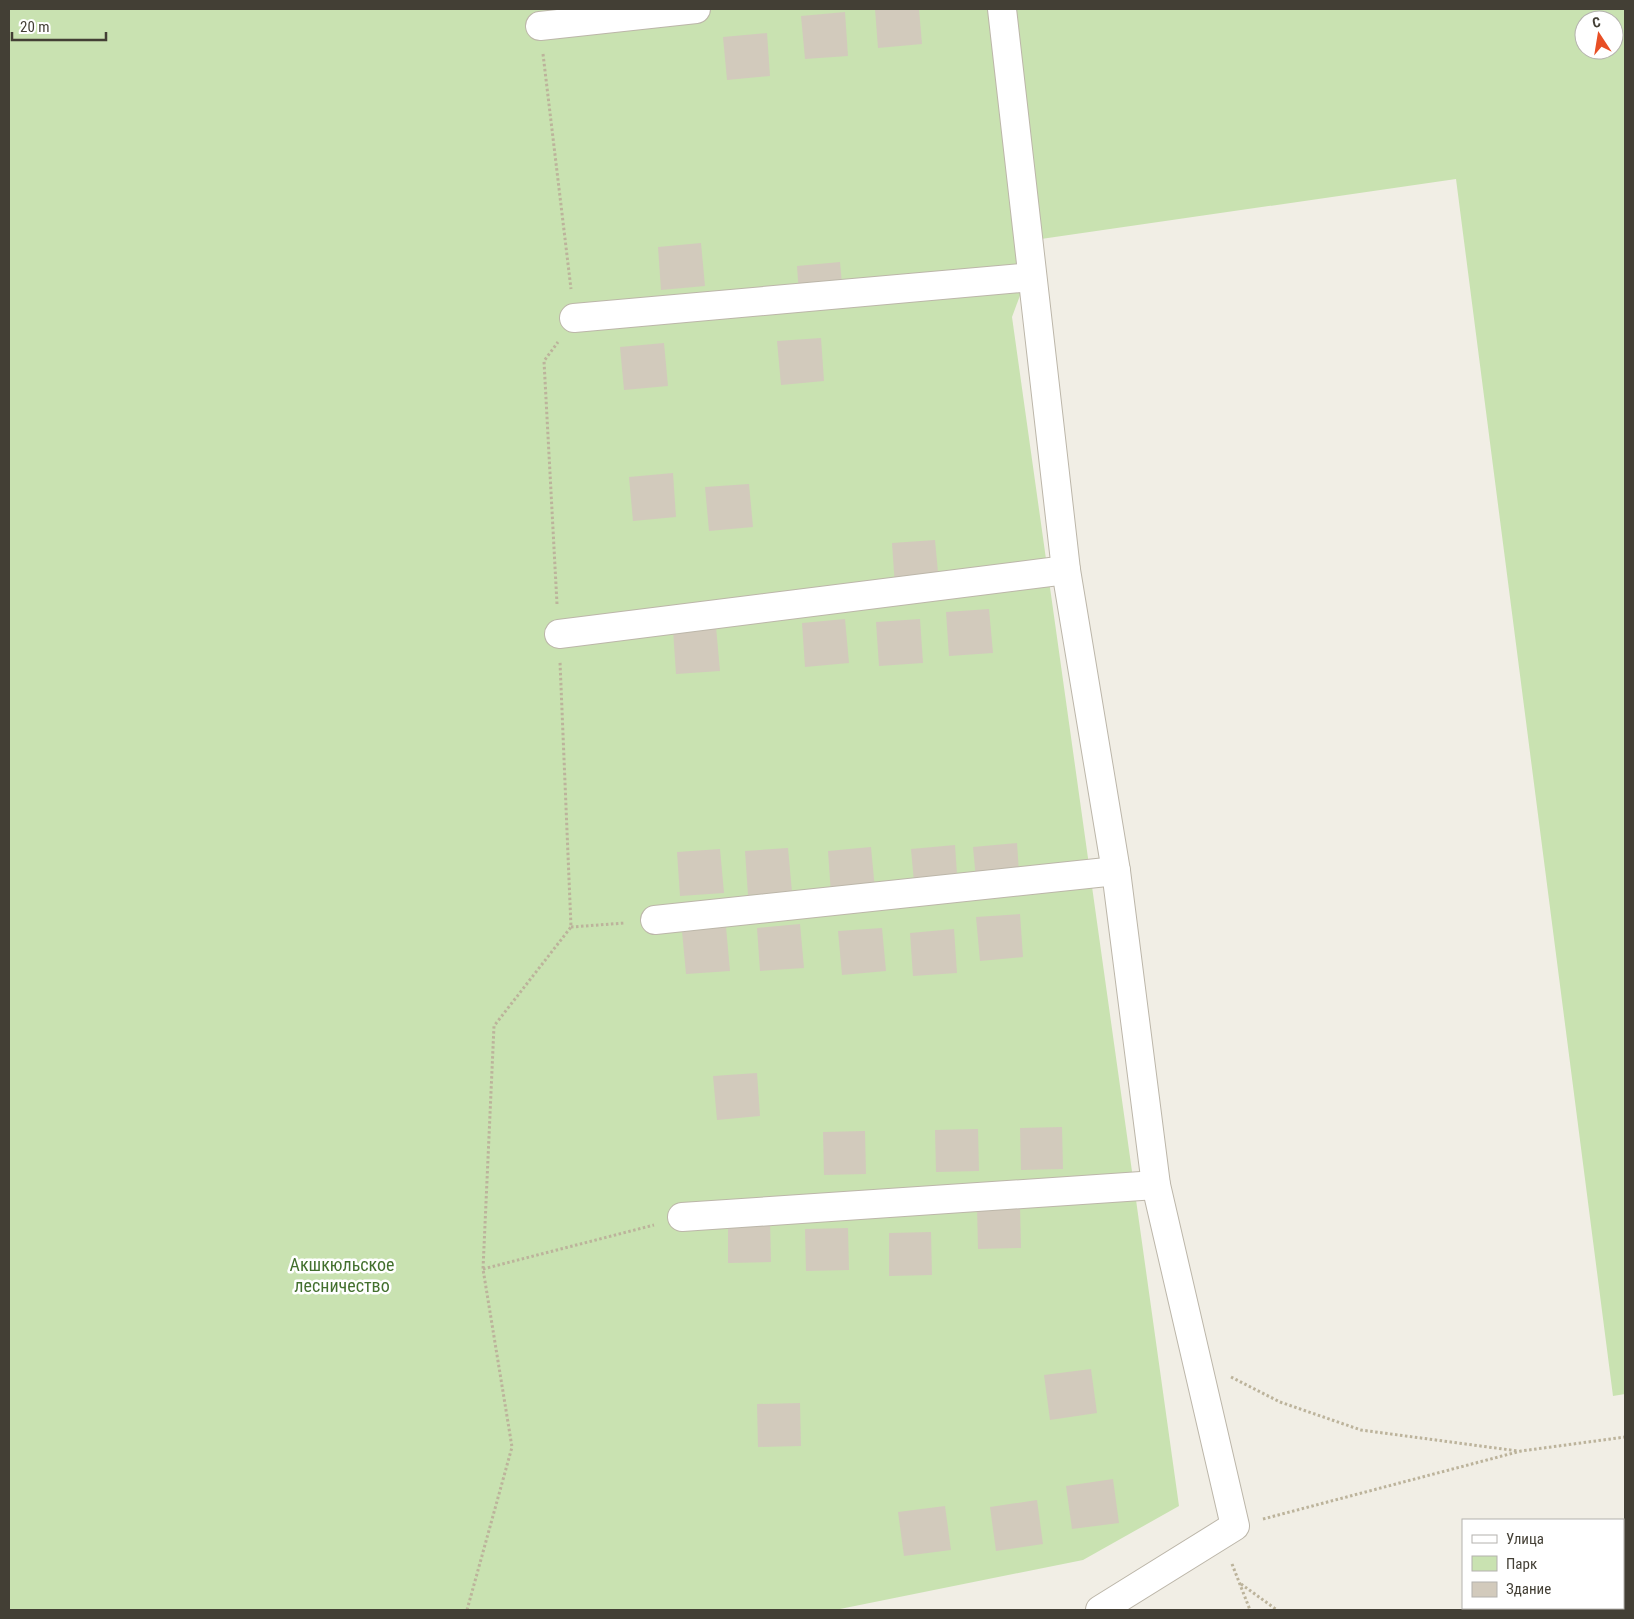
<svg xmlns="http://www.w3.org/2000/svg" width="1634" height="1619" font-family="'Roboto Condensed',sans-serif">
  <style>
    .green { fill: #c9e2b1; fill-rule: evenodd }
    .building { fill: #d2cabc }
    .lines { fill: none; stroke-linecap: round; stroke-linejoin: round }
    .minor-casing { stroke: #bcb6a9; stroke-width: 30 }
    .path { stroke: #bcb39b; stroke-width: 3; stroke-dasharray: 2.5 2.5; stroke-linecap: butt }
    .minor { stroke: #fff; stroke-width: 28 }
    .labels { text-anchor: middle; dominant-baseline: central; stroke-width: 5; stroke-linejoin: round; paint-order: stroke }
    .park-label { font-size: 18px; fill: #43702e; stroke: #fff }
  </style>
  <rect width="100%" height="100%" fill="#f1eee5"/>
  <path class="green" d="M9 9H1625V1394L1613 1396 1456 179 1041 239 1012 317 1179 1506 1083 1560 835 1610H9ZM1584 20H1614V50H1584Z"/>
  <g class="building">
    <path d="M875 9H919L922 44 878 48Z"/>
    <path d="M845 12 848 56 805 59 801 16Z"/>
    <path d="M767 33 770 76 727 80 723 37Z"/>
    <path d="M701 243 705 286 661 290 658 247Z"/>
    <path d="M840 262 844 306 800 309 797 266Z"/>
    <path d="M821 338 824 381 781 385 777 341Z"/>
    <path d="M664 343 668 386 624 390 620 347Z"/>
    <path d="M673 473 676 517 633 521 629 477Z"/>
    <path d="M749 484 753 527 709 531 705 487Z"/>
    <path d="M935 540 939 583 895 587 892 543Z"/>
    <path d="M989 609 993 653 949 656 946 612Z"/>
    <path d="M845 619 849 663 805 667 802 623Z"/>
    <path d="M920 619 923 663 879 666 876 622Z"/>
    <path d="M716 627 720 671 676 674 673 630Z"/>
    <path d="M1017 843 1020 887 977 890 973 847Z"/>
    <path d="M955 845 958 889 915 893 911 849Z"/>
    <path d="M871 847 875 890 831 894 828 851Z"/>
    <path d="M788 848 792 892 748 895 745 851Z"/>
    <path d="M720 849 724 893 680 896 677 852Z"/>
    <path d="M1020 914 1023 957 980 961 976 917Z"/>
    <path d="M800 924 804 968 760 971 757 928Z"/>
    <path d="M726 927 730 971 686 974 682 931Z"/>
    <path d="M882 928 886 971 842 975 838 931Z"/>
    <path d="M954 929 957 973 913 976 910 933Z"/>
    <path d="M757 1073 760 1116 717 1120 713 1076Z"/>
    <path d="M1062 1127 1063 1169 1021 1170 1020 1128Z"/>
    <path d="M978 1129 979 1171 936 1172 935 1130Z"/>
    <path d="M865 1131 866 1174 824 1175 823 1132Z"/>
    <path d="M1020 1205 1021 1248 978 1249 977 1206Z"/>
    <path d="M770 1219 771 1262 728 1263V1220Z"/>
    <path d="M848 1228 849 1270 806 1271 805 1229Z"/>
    <path d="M931 1232 932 1275 889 1276V1233Z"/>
    <path d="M1091 1369 1097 1413 1050 1420 1044 1375Z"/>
    <path d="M800 1403 801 1446 758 1447 757 1404Z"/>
    <path d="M1113 1479 1119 1523 1072 1529 1066 1486Z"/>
    <path d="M1037 1500 1043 1544 996 1551 990 1507Z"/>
    <path d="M945 1506 951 1550 904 1556 898 1512Z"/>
  </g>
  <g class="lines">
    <g class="minor-casing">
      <g id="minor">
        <path d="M1002 9 1066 570 1116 871 1156 1185 1235 1526 1100 1610"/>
        <path d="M540 26 696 9"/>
        <path d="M574 318 1032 277"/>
        <path d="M559 634 1066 570"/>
        <path d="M655 920 1116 871"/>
        <path d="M682 1217 1156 1185"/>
      </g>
    </g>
    <g class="path">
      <path d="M543 54 571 289"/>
      <path d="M557 604 544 361 558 342"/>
      <path d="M571 927 625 923"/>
      <path d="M483 1269 654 1225"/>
      <path d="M1231 1377 1280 1402 1361 1430 1518 1451"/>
      <path d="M1263 1519 1521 1451 1625 1437"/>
      <path d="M1232 1564 1250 1610"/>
      <path d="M1241 1584 1277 1610"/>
      <path d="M467 1610 512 1447 483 1269 494 1026 571 927 560 662"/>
    </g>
    <use href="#minor" class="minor"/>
  </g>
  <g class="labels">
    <g class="park-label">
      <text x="342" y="1264">Акшкюльское<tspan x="342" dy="21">лесничество</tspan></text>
    </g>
  </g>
  <rect width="1634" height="1619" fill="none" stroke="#433f35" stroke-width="20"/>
  <rect x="1462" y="1519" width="162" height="90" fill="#ffffff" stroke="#b4b2ae"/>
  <rect x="1472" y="1535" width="25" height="8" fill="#ffffff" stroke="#b4b2ae"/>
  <text x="1506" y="1544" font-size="15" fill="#433f35">Улица</text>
  <rect x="1472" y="1556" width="25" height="15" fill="#c9e2b1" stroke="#b4b2ae"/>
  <text x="1506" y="1569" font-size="15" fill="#433f35">Парк</text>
  <rect x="1472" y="1582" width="25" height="15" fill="#d2cabc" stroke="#b4b2ae"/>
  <text x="1506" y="1594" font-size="15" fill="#433f35">Здание</text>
  <g transform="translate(1599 35) rotate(348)"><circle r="24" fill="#ffffff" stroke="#b4b2ae"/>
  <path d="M0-4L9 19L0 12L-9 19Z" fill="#e84f25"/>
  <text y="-8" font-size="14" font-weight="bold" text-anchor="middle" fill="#433f35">С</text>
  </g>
  <path d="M12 32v8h94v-8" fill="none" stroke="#433f35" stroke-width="2.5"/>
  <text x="20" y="32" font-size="15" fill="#433f35" stroke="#ffffff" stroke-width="4" paint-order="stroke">20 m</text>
</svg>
